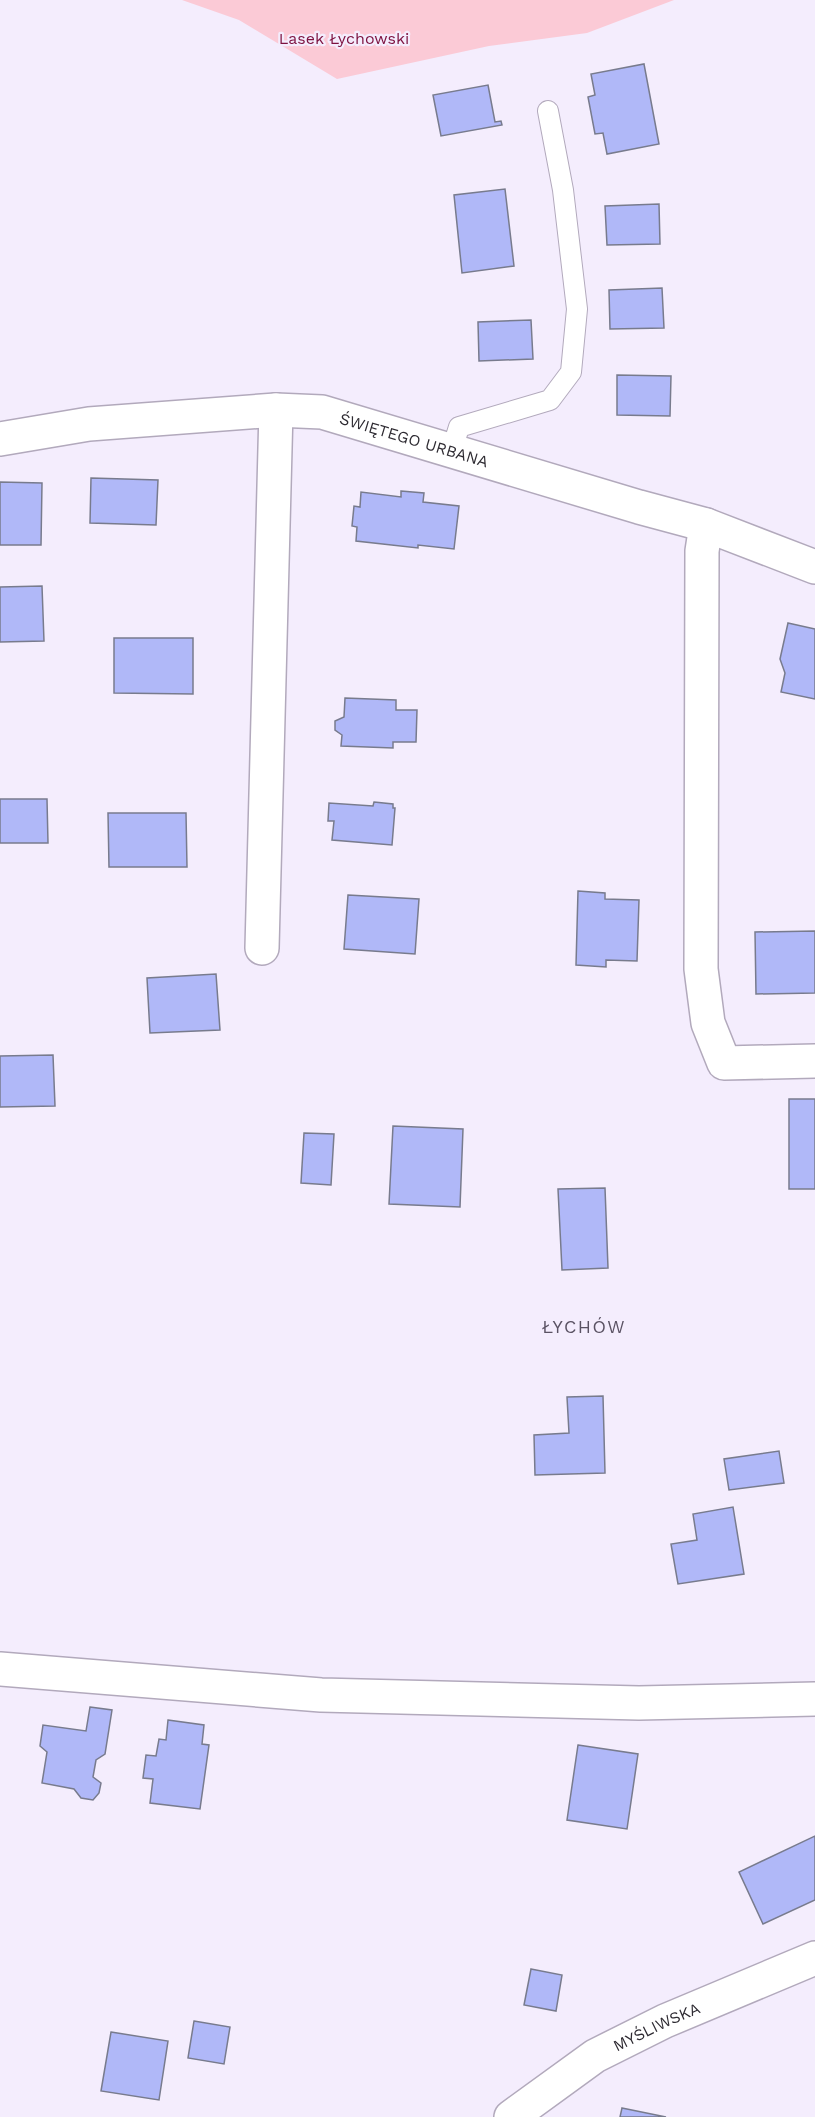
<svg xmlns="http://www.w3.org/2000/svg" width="815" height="2117" font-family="'Work Sans',sans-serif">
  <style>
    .green { fill: #fbcad6 }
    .building { fill: #b0b8f8; stroke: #787b8d; stroke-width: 1.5 }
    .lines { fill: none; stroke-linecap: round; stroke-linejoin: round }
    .lane-casing { stroke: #b2a9bc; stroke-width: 22 }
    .street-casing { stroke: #b2a9bc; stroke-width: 36 }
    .lane { stroke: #fff; stroke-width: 20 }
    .street { stroke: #fff; stroke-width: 33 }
    .labels { text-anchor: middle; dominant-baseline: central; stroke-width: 4.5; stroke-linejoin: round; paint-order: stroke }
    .park-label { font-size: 16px; fill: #7d1240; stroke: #f4edfd }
    .street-label { font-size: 16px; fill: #2e2b32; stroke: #f4edfd }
    .neighbourhood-label { font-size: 18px; letter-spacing: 1.5px; fill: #5a5263; stroke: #f4edfd }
  </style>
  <rect width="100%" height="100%" fill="#f4edfd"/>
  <path class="green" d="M182 0H674L587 33 489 46 337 79 239 20Z"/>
  <g class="building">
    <path d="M644 64 659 144 607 154 603 133 595 134 588 97 595 95 591 74Z"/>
    <path d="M488 85 495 122 501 121 502 125 441 136 433 95Z"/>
    <path d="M505 189 514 266 462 273 454 195Z"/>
    <path d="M659 204 660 244 607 245 605 206Z"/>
    <path d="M662 288 664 328 610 329 609 290Z"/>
    <path d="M531 320 533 359 479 361 478 322Z"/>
    <path d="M617 375 671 376 670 416 617 415Z"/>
    <path d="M91 478 158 480 156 525 90 523Z"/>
    <path d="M0 482 42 483 41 545H0Z"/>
    <path d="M401 491 424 493 423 502 459 506 454 549 418 545V548L356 541 357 527 352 526 354 506 360 507 361 492 401 497Z"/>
    <path d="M42 586 44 641 0 642V587Z"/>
    <path d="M788 623 815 629V699L781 692 785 673 780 659Z"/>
    <path d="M114 638H193V694L114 693Z"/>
    <path d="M345 698 396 700V710H417L416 742H393V748L341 746 342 735 335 730V721L344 717Z"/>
    <path d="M0 799H47L48 843H0Z"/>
    <path d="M374 802 393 804V808H395L392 845 332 840 334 821H328L329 803 373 806Z"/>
    <path d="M108 813H186L187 867H109Z"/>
    <path d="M578 891 605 893V899L639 900 637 961 606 960V967L576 965Z"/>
    <path d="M348 895 419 899 415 954 344 949Z"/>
    <path d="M815 931V993L756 994 755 932Z"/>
    <path d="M216 974 220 1030 150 1033 147 978Z"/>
    <path d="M53 1055 55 1106 0 1107V1056Z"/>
    <rect x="789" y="1099" width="26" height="90"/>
    <path d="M393 1126 463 1129 460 1207 389 1204Z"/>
    <path d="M304 1133 334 1134 331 1185 301 1183Z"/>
    <path d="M605 1188 608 1268 562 1270 558 1189Z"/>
    <path d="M603 1396 605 1473 535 1475 534 1435 569 1433 567 1397Z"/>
    <path d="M779 1451 784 1483 729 1490 724 1459Z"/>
    <path d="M733 1507 744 1574 678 1584 671 1544 697 1540 693 1514Z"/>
    <path d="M90 1707 112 1710 105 1754 96 1760 93 1777 101 1783 99 1793 93 1800 81 1798 74 1789 42 1783 47 1752 40 1746 43 1725 86 1731Z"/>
    <path d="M168 1720 204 1725 202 1744 209 1745 200 1809 150 1803 153 1779 143 1778 146 1755 156 1756 159 1739 166 1740Z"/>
    <path d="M578 1745 638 1754 627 1829 567 1820Z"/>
    <path d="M815 1836V1900L763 1924 739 1872Z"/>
    <path d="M531 1969 562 1975 556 2011 524 2005Z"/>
    <path d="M194 2021 230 2027 224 2064 188 2058Z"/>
    <path d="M111 2032 168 2041 159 2100 101 2091Z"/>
    <path d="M622 2108 666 2117H620Z"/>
  </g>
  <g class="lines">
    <g class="lane-casing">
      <path id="lane" d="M452 450 459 427 550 400 571 372 577 309 563 190 548 111"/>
    </g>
    <g class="street-casing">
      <g id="street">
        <path id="s1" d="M0 439 89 424 276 410 322 412 639 507 706 525 815 567"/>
        <path d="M706 525 702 551 701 969 708 1023 724 1063 815 1061"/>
        <path d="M262 948 276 410"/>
        <path d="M0 1669 321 1695 639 1703 815 1699"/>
        <path id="s2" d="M511 2117 595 2056 665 2021 815 1958"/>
      </g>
    </g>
    <use href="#lane" class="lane"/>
    <use href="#street" class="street"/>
  </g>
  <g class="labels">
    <g class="park-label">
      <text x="344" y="38">Lasek Łychowski</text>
    </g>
    <g class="street-label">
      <text stroke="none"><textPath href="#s1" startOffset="420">ŚWIĘTEGO URBANA</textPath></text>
      <text stroke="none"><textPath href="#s2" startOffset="172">MYŚLIWSKA</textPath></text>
    </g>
    <g class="neighbourhood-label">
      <text x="584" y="1326">ŁYCHÓW</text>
    </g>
  </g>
</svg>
